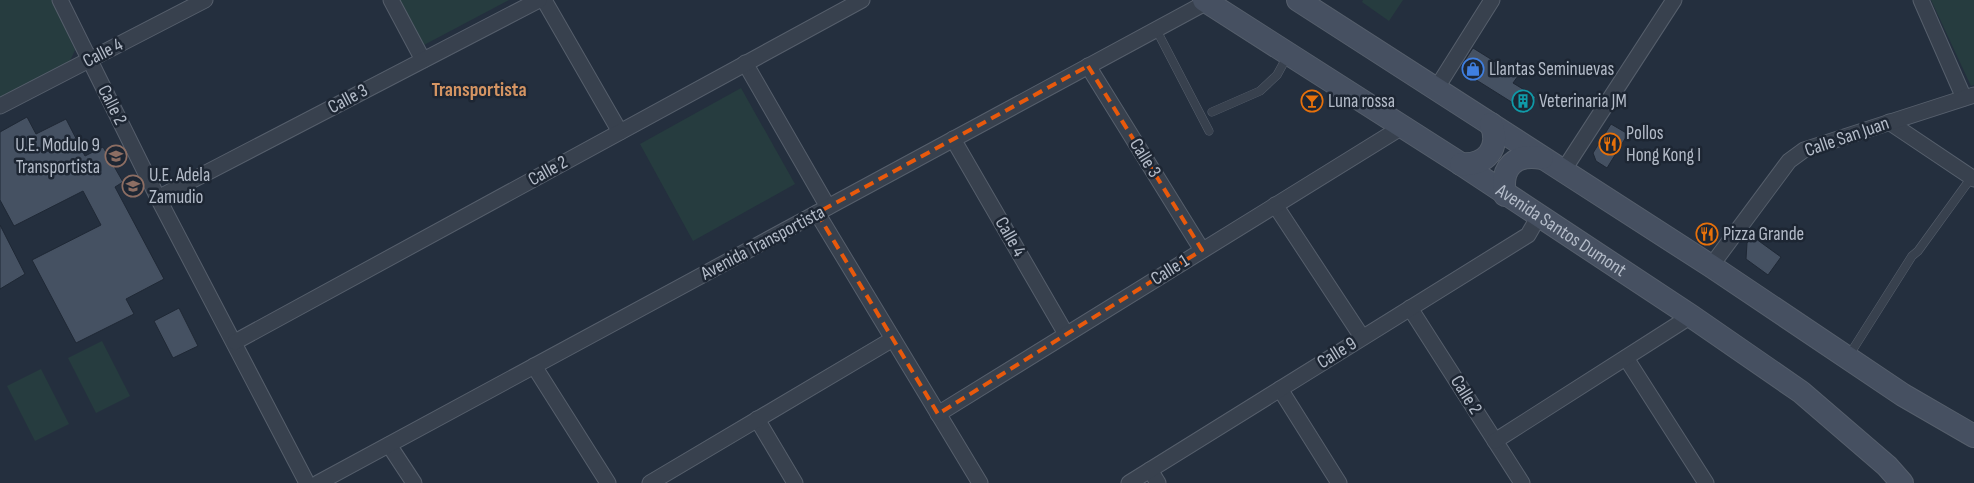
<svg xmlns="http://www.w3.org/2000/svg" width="1974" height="483" font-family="'Sofia Sans Condensed',sans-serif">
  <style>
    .green { fill: #263c3f }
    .building { fill: #455162; stroke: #1f2835 }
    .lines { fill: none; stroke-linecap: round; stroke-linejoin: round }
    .service-casing { stroke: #565f6c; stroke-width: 9 }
    .minor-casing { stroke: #565f6c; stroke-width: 17 }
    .secondary-casing { stroke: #565f6c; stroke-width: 24 }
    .service { stroke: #38414e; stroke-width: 8 }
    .minor { stroke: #38414e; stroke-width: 15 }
    .secondary { stroke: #465061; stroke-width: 22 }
    .marked { fill: none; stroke: #e8590c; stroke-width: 4; stroke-dasharray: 10 6; stroke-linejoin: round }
    .labels { text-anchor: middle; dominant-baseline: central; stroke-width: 5; stroke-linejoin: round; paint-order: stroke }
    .street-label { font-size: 19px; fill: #b4bcc9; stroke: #1d2633 }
    .poi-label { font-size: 19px; fill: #b4bcc9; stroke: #1d2633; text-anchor: start }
    .neighbourhood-label { font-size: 20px; font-weight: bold; fill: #d59563; stroke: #1d2633 }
  </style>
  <rect width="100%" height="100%" fill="#242f3e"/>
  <g class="green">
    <path d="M0 0H52L75 50 70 61 0 97Z"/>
    <path d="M398 0H509L422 46Z"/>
    <path d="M1363 0H1403L1389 21 1362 2Z"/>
    <path d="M1931 0H1974V85L1971 86Z"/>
    <path d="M741 88 795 184 693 241 640 144Z"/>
    <path d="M102 341 130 396 96 413 68 358Z"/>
    <path d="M41 369 69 424 35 441 7 386Z"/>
  </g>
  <g class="building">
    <path d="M1473 48 1518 76 1513 83 1536 97 1524 114 1511 106 1513 103 1462 71V65Z"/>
    <path d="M27 117 36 134 66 119 85 156 103 147 123 182 115 187 164 279 126 299 134 314 76 343 32 260 101 225 83 191 14 226 0 200V132Z"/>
    <path d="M1611 124 1628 134 1607 168 1596 161 1593 153Z"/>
    <path d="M0 225 25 274 0 289Z"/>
    <path d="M1752 236 1781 257 1768 275 1746 259 1747 243Z"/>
    <path d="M179 308 198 346 173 358 154 321Z"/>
  </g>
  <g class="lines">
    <g class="service-casing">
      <g id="service">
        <path d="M1157 31 1209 131"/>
        <path d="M1212 112 1260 91 1277 75 1288 55"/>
        <path d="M1848 357 1912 256 1918 251 1971 178"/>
      </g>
    </g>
    <g class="minor-casing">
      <g id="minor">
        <path d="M60 0 158 198 307 483"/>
        <path d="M391 0 423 60"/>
        <path d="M544 0 620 132"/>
        <path d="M1921 0 1964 98"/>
        <path d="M745 63 828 207"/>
        <path d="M1088 66 1202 250"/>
        <path d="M1436 89 1492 0"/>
        <path d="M0 106 205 0"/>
        <path d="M1889 122 1974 179"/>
        <path d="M953 139 1066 334"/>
        <path d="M1563 171 1674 0"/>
        <path d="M158 198 539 0"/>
        <path d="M1275 205 1362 337"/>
        <path d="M817 213 980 483"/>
        <path d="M1711 266 1789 161 1804 150 1974 95"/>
        <path d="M1410 308 1522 483"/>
        <path d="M235 342 862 0"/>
        <path d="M1626 358 1706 483"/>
        <path d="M534 366 608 483"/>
        <path d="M1280 389 1339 483"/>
        <path d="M938 414 1402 127"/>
        <path d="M757 419 795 483"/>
        <path d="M1495 441 1691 316"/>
        <path d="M389 445 414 483"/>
        <path d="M1150 470 1158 483"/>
        <path d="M318 483 1207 2"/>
        <path d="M650 483 893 339"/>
        <path d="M1129 483 1528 235 1539 216"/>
      </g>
    </g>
    <g class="secondary-casing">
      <g id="secondary">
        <path id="s1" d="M1204 0 1461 164 1691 316 1801 392 1887 466 1902 483"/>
        <path d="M1298 0 1711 266 1903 395 1974 436"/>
        <path d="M1461 164C1486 166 1501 148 1491 124"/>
        <path d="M1505 195C1500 167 1515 153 1542 158"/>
      </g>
    </g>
    <use href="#service" class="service"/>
    <use href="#minor" class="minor"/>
    <use href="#secondary" class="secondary"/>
  </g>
  <path class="marked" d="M1088 66 1202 250 938 414 817 213Z"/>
  <defs>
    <g id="shop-ring" transform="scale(1.125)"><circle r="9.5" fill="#1d2633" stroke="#3f7fe0" stroke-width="1.5"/><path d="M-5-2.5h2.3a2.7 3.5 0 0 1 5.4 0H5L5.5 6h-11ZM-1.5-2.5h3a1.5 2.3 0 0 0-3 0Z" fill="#3f7fe0"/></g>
    <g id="bar-ring" transform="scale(1.125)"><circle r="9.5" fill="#1d2633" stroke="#e8710a" stroke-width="1.5"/><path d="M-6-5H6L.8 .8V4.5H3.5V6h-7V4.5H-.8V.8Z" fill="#e8710a"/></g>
    <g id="building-ring" transform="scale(1.125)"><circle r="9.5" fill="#1d2633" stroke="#0f9aa8" stroke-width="1.5"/><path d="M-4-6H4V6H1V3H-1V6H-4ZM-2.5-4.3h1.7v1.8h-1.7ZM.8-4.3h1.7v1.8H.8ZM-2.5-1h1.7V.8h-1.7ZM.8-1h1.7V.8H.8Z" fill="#0f9aa8"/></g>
    <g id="restaurant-ring" transform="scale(1.125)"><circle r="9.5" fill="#1d2633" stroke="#e8710a" stroke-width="1.5"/><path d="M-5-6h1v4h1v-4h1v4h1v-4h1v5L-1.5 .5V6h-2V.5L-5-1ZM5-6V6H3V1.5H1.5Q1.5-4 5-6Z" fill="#e8710a"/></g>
    <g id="school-ring" transform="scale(1.125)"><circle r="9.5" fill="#1d2633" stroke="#8d6e63" stroke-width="1.5"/><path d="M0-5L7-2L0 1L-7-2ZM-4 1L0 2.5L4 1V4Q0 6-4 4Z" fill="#8d6e63"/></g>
  </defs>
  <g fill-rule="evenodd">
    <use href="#shop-ring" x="1473" y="69"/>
    <use href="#bar-ring" x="1312" y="101"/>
    <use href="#building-ring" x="1523" y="101"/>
    <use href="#restaurant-ring" x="1610" y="144"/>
    <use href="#school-ring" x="116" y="156"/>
    <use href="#school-ring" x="133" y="186"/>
    <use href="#restaurant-ring" x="1707" y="234"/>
  </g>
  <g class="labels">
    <g class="street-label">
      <text transform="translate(103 53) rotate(-27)">Calle 4</text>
      <text transform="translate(348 99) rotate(-28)">Calle 3</text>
      <text transform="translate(112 105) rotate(63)">Calle 2</text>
      <text transform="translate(1847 137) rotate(-19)">Calle San Juan</text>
      <text transform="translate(1145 158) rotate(58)">Calle 3</text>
      <text transform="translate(548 171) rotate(-29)">Calle 2</text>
      <text stroke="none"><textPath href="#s1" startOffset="425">Avenida Santos Dumont</textPath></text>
      <text transform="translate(1010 237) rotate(60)">Calle 4</text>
      <text transform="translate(763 243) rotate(-28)">Avenida Transportista</text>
      <text transform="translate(1170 270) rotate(-32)">Calle 1</text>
      <text transform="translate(1337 353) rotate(-32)">Calle 9</text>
      <text transform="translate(1466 395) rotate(58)">Calle 2</text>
    </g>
    <g class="poi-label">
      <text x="1489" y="69">Llantas Seminuevas</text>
      <text x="1328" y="101">Luna rossa</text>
      <text x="1539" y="101">Veterinaria JM</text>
      <text x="1626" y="133">Pollos<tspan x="1626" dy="22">Hong Kong I</tspan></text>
      <text x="100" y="145" text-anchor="end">U.E. Modulo 9<tspan x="100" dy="22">Transportista</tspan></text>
      <text x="149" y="175">U.E. Adela<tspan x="149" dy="22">Zamudio</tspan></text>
      <text x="1723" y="234">Pizza Grande</text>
    </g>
    <g class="neighbourhood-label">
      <text x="479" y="90">Transportista</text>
    </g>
  </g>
</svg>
